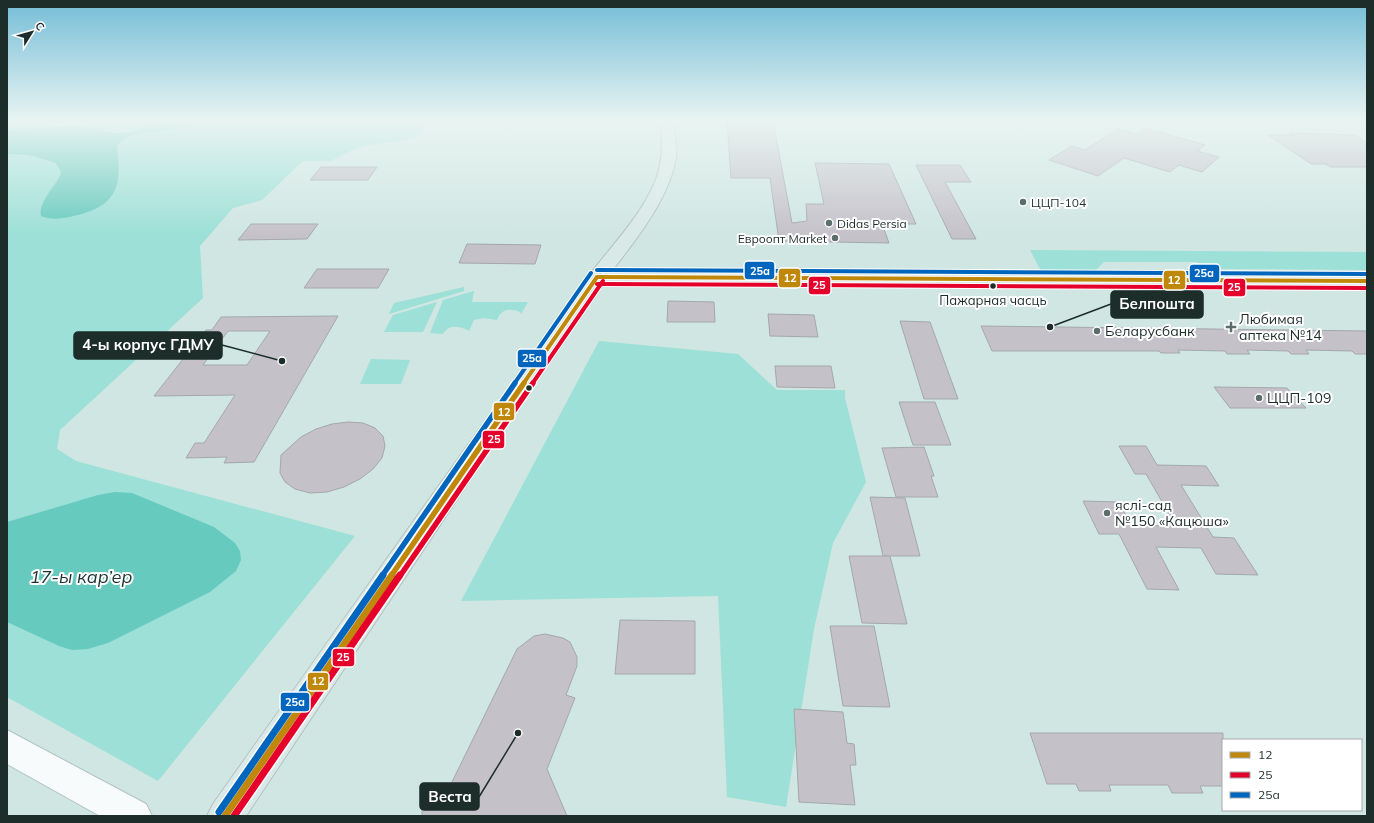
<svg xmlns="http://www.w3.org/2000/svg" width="1374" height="823" font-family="Mulish,sans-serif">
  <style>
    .green { fill: #9ce0d7 }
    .water { fill: #66cabe }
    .building { fill: #c5c1c9; stroke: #a4a8aa; fill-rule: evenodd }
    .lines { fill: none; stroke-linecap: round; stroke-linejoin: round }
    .minor-casing { stroke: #b0c2bf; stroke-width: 2 }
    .major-casing { stroke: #b4c0be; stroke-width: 2 }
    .minor { fill: #f8fbfb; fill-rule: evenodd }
    .major { fill: #d9e9e7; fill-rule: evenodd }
    .bus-1-far2-casing { stroke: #fff; stroke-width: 6 }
    .bus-1-far1-casing { stroke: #fff; stroke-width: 8 }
    .bus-1-casing { stroke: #fff; stroke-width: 10 }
    .bus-2-far2-casing { stroke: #fff; stroke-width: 6 }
    .bus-2-far1-casing { stroke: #fff; stroke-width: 8 }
    .bus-2-casing { stroke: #fff; stroke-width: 10 }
    .bus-3-far2-casing { stroke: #fff; stroke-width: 6 }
    .bus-3-far1-casing { stroke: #fff; stroke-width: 8 }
    .bus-3-casing { stroke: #fff; stroke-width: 10 }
    .bus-1-far2 { stroke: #c0880a; stroke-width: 4 }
    .bus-1-far1 { stroke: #c0880a; stroke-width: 5.5 }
    .bus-1 { stroke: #c0880a; stroke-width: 7 }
    .bus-2-far2 { stroke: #e4002b; stroke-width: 4 }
    .bus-2-far1 { stroke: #e4002b; stroke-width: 5.5 }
    .bus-2 { stroke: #e4002b; stroke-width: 7 }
    .bus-3-far2 { stroke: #0065bd; stroke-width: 4 }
    .bus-3-far1 { stroke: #0065bd; stroke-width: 5.5 }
    .bus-3 { stroke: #0065bd; stroke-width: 7 }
    .poi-dot { fill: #5b6e6a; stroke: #fff; stroke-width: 1.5 }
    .bus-dot { fill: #1d2d2a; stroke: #fff; stroke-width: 1.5 }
    .labels { text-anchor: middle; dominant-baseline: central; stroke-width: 4; stroke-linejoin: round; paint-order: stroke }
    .far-poi-label { font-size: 12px; fill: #1d2d2a; stroke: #fff; text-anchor: start }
    .bus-label { font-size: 13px; fill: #1d2d2a; stroke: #fff }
    .poi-label { font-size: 14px; fill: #1d2d2a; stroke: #fff; text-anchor: start }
    .near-water-label { font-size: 18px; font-style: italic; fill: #1e3431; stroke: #fff }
    .leader { fill: none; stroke: #1d2d2a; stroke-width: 1.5 }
    .callout-dot { fill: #1d2d2a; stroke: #fff; stroke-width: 1.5 }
    .callout { fill: #1d2d2a; stroke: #1d2d2a; stroke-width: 1.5 }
    .callout-label { font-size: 15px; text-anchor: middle; font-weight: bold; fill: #fff }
    .line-badge { stroke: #fff; stroke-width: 1.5 }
    .badge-label { font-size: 11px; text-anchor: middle; font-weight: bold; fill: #fff }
  </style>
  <rect width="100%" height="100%" fill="#cfe6e2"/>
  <g class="green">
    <path d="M7 121H428L419 134 414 138 359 147 331 161H303L262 200 233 208 200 246 203 298 60 430 57 449 76 461 355 536 158 781 7 697Z"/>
    <path d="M1030 250 1367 252V270L1218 269 1196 262H1104L1095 271H1041Z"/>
    <path d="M464 287V291L389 314 394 303Z"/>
    <path d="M474 291 472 302H528L521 314 520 312C510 308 501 309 497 320L484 318 474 320 469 331C461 327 450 323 443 334L430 333 443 300Z"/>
    <path d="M437 302 423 332H384L393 315Z"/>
    <path d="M599 341 738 354 777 390H845V398L866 482 833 543 814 629 786 807 727 797 718 596 461 601Z"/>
    <path d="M371 359 410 360 401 384H360Z"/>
  </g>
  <g class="water">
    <path d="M151 121H212C200 124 188 127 175 129 160 132 123 131 117 147 122 184 118 205 78 215 66 218 53 221 41 216 38 203 54 187 60 176L61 172 56 163 29 155 7 154V130C32 129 59 125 85 127 97 127 107 134 121 133 132 133 143 129 151 121Z"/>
    <path d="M115 492 132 493 214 527 235 543 240 551 241 560 236 571 210 592 108 643 88 649 72 650 59 646 7 622V522L98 495Z"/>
  </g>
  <g class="building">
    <path d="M727 121H773L792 223 807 221 806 204H824L815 163 889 164 916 224H882L889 243 779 241 770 178H731Z"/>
    <path d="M1145 128 1205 145 1197 151 1219 157 1202 172 1179 165 1170 172 1124 158 1098 176 1049 160 1072 146 1085 150 1118 129 1137 134Z"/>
    <path d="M1290 133 1354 135 1367 143V167H1330L1326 164H1311L1268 135H1293Z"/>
    <path d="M916 165H960L971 182H945L976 239H952Z"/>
    <path d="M321 167H377L368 180H310Z"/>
    <path d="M251 224H318L307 239 238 240Z"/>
    <path d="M467 244 541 245 535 264 459 263Z"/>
    <path d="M317 269H389L378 288H304Z"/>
    <path d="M668 301 714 302 715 322H667Z"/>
    <path d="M768 314 814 315 818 337 770 336Z"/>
    <path d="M338 316 254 462 224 463 227 457 186 458 195 443H204L235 395 154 396 206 330H212L221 317ZM228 331H270L247 365H203Z"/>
    <path d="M900 321 930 322 958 399H924Z"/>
    <path d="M981 326 1367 331V354H1355L1352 351 1306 350 1309 354H1291L1288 351 1247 350 1250 354H1227L1225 351 1178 350 1180 353H1161L1159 351H992Z"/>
    <path d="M775 366H831L835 388 777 387Z"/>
    <path d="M1214 387 1287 388 1306 408H1230Z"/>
    <path d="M899 402H935L951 445H913Z"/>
    <path d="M348 422 363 423 375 428 383 436 385 446 382 458 373 469 360 479 344 487 327 492 310 493 295 489 285 482 280 473 281 455 301 437 316 429 332 424Z"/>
    <path d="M1119 446H1146L1157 465 1206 466 1219 486 1181 485 1213 537 1234 538 1258 575 1216 574 1201 548 1156 547 1179 590 1147 589 1119 534H1099L1083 501 1119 502 1131 525 1176 526 1146 474H1135Z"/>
    <path d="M924 447 934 476H931L938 497H896L882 448Z"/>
    <path d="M870 497 905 498 920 556H883Z"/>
    <path d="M849 556H890L907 624 862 623Z"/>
    <path d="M620 620 695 621V674H615Z"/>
    <path d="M830 626H874L890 707 843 706Z"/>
    <path d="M545 634 563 638 570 642 577 657V666L566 695 575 698 547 769 567 816H422V808L425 800 431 792 444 784H451L517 649 534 636Z"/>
    <path d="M794 709 843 712 847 743 854 744 856 765H850L855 805 799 802Z"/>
    <path d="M1030 733H1223V786H1200L1203 793H1172L1168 785H1109L1111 791H1079L1076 784H1047Z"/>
  </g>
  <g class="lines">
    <g class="minor-casing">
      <path id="minor" d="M7 730 146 804 152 816H100L7 764Z"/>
    </g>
    <g class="major-casing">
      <path id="major" d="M660 121H672C674 133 678 146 676 158 669 199 636 240 611 272L1367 276V286L602 282 246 816H207L213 804C316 658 419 513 523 368 546 336 567 304 591 273 613 244 640 217 655 182 663 162 663 142 660 121Z"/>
    </g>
    <use href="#minor" class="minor"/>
    <use href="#major" class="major"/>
    <g class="bus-1-far2-casing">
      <g id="bus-1-far2">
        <path d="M597 277 1367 281"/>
        <path d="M523 384 597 277"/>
      </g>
    </g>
    <g class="bus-1-far1-casing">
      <path id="bus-1-far1" d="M391 576 524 383"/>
    </g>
    <g class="bus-1-casing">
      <path id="bus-1" d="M225 816 392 575"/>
    </g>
    <g class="bus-2-far2-casing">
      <g id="bus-2-far2">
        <path d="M597 284 1367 288"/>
        <path d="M532 384 603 281"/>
      </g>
    </g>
    <g class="bus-2-far1-casing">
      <path id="bus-2-far1" d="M400 576 533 383"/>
    </g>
    <g class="bus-2-casing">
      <path id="bus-2" d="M234 816 400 575"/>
    </g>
    <g class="bus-3-far2-casing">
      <g id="bus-3-far2">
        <path d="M597 270 1367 274"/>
        <path d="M514 384 591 273"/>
      </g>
    </g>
    <g class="bus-3-far1-casing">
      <path id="bus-3-far1" d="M382 576 515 383"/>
    </g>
    <g class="bus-3-casing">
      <path id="bus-3" d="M219 812 383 575"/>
    </g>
    <use href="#bus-1-far2" class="bus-1-far2"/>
    <use href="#bus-1-far1" class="bus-1-far1"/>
    <use href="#bus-1" class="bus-1"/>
    <use href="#bus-2-far2" class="bus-2-far2"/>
    <use href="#bus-2-far1" class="bus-2-far1"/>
    <use href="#bus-2" class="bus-2"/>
    <use href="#bus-3-far2" class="bus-3-far2"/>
    <use href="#bus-3-far1" class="bus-3-far1"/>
    <use href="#bus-3" class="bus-3"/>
  </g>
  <linearGradient id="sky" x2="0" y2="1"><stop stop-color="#74bdd7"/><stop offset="0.51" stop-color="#e9f4f2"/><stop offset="1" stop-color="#e9f4f2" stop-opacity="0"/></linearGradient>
  <rect width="1374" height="236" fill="url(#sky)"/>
  <g class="poi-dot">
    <circle cx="1023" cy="202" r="4"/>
    <circle cx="829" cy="223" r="4"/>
    <circle cx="835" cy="238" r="4"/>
    <path d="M1229 321h4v4h4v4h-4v4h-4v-4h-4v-4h4z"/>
    <circle cx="1097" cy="331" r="4"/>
    <circle cx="1259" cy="398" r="4"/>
    <circle cx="1107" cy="513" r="4"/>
  </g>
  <g class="bus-dot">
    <circle cx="993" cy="286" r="3.5"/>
    <circle cx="529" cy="388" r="3.5"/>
  </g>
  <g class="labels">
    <g class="far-poi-label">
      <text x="1031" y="202">ЦЦП-104</text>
      <text x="837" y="223">Didas Persia</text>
      <text x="827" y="238" text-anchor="end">Евроопт Market</text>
    </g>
    <g class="bus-label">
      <text x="993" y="300">Пажарная часць</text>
    </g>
    <g class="poi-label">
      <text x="1239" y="319">Любимая<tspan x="1239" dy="16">аптека №14</tspan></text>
      <text x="1105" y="331">Беларусбанк</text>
      <text x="1267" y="398">ЦЦП-109</text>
      <text x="1115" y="505">яслі-сад<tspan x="1115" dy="16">№150 «Кацюша»</tspan></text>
    </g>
    <g class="near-water-label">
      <text x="81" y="576">17-ы кар’ер</text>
    </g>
  </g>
  <path class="leader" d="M1050 327L1111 304M282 361L222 345M518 733L479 797"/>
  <g class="callout-dot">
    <circle cx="1050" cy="327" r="4"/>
    <circle cx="282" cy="361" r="4"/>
    <circle cx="518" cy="733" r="4"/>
  </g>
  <g class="callout">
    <rect x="1111" y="291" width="92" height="27" rx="4"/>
    <rect x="74" y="332" width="148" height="27" rx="4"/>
    <rect x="420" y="783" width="59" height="27" rx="4"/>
  </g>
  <g class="callout-label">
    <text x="1157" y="309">Белпошта</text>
    <text x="148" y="350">4-ы корпус ГДМУ</text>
    <text x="450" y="802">Веста</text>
  </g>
  <g class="line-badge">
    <rect x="744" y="261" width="31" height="19" rx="4" fill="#0065bd"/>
    <rect x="1189" y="264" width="31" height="19" rx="4" fill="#0065bd"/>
    <rect x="778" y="268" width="23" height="20" rx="4" fill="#c0880a"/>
    <rect x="1163" y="270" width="23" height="20" rx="4" fill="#c0880a"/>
    <rect x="808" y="276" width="23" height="19" rx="4" fill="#e4002b"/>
    <rect x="1223" y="278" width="23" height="19" rx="4" fill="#e4002b"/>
    <rect x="517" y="349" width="30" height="19" rx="4" fill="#0065bd"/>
    <rect x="493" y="402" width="22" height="19" rx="4" fill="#c0880a"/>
    <rect x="482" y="430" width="23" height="19" rx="4" fill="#e4002b"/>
    <rect x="332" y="648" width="23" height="19" rx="4" fill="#e4002b"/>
    <rect x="307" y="672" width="22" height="19" rx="4" fill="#c0880a"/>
    <rect x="280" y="692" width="30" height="20" rx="4" fill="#0065bd"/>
  </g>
  <g class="badge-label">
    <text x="760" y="275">25а</text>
    <text x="1204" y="277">25а</text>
    <text x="790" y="282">12</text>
    <text x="1174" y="284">12</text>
    <text x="819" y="289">25</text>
    <text x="1234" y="291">25</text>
    <text x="532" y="362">25а</text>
    <text x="504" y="416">12</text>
    <text x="494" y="443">25</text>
    <text x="343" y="661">25</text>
    <text x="318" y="685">12</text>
    <text x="295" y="706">25а</text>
  </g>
  <rect width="1374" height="823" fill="none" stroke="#1d2d2a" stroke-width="16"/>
  <rect x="1222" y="739" width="140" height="72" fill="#ffffff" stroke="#a5abaa"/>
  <rect x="1230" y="752" width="20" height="6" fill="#c0880a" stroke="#a5abaa"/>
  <text x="1258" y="759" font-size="12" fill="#1d2d2a">12</text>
  <rect x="1230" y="772" width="20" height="6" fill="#e4002b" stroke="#a5abaa"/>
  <text x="1258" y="779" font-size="12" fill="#1d2d2a">25</text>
  <rect x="1230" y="792" width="20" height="6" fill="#0065bd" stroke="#a5abaa"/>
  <text x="1258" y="799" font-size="12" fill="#1d2d2a">25а</text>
  <g transform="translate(32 32) rotate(53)" stroke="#ffffff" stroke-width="3" paint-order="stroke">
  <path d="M0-3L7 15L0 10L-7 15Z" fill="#1d2d2a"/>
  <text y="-6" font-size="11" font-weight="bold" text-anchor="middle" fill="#1d2d2a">С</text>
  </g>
</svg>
